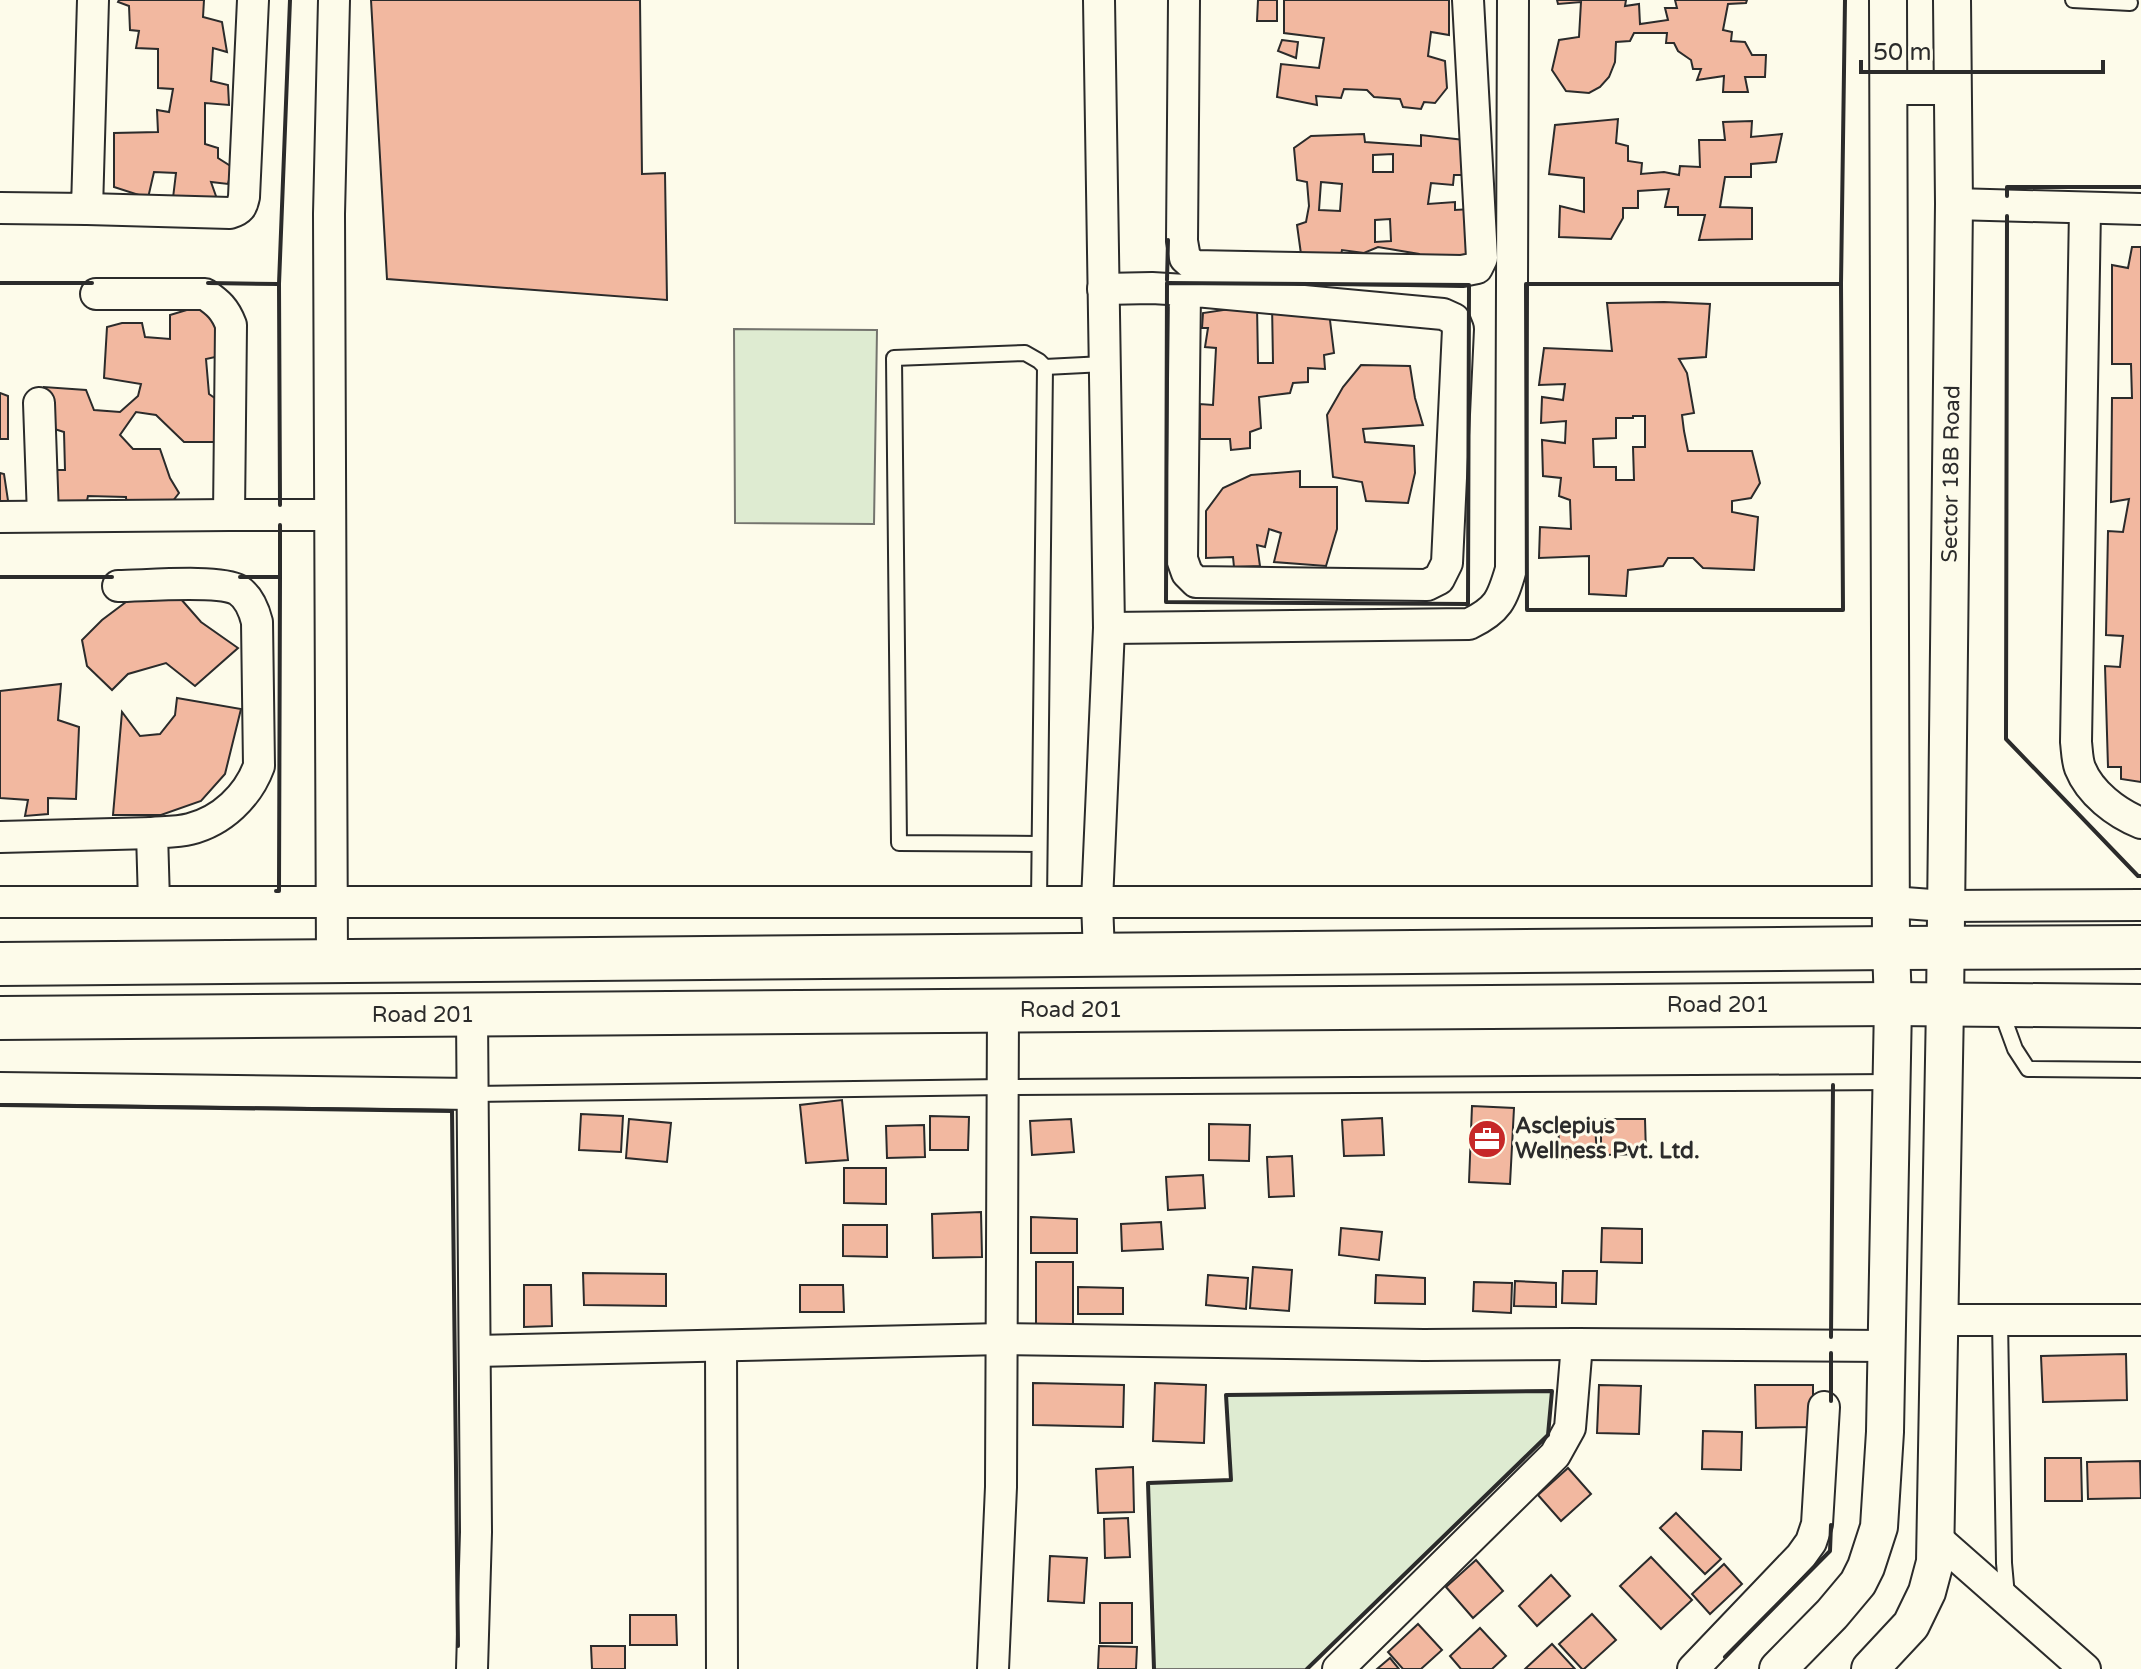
<svg xmlns="http://www.w3.org/2000/svg" width="2141" height="1669" font-family="'Varela Round',sans-serif">
  <style>
    .green { fill: #deebd1; stroke: #74746e; stroke-width: 2 }
    .building { fill: #f2b8a0; stroke: #2b2b2b; stroke-width: 2; fill-rule: evenodd }
    .lines { fill: none; stroke-linecap: round; stroke-linejoin: round }
    .service-casing { stroke: #2b2b2b; stroke-width: 18 }
    .minor-casing { stroke: #2b2b2b; stroke-width: 34 }
    .tertiary-casing { stroke: #2b2b2b; stroke-width: 40 }
    .secondary-casing { stroke: #2b2b2b; stroke-width: 46 }
    .service { stroke: #fdfbea; stroke-width: 14 }
    .minor { stroke: #fdfbea; stroke-width: 30 }
    .tertiary { stroke: #fdfbea; stroke-width: 36 }
    .secondary { stroke: #fdfbea; stroke-width: 42 }
    .wall { stroke: #2b2b2b; stroke-width: 4 }
    .labels { text-anchor: middle; dominant-baseline: central; stroke-width: 6; stroke-linejoin: round; paint-order: stroke }
    .street-label { font-size: 22px; fill: #2b2b2b; stroke: #fdfbea }
    .poi-label { font-size: 22px; font-weight: bold; fill: #2b2b2b; stroke: #fdfbea; text-anchor: start }
  </style>
  <rect width="100%" height="100%" fill="#fdfbea"/>
  <g class="green">
    <path d="M734 329 877 330 874 524 735 523Z"/>
    <path d="M1552 1391 1548 1435 1307 1669H1154L1148 1483 1231 1480 1226 1395Z"/>
  </g>
  <g class="building">
    <path d="M119 0H204L203 17 222 22 227 52 213 48 211 81 228 85 229 105 205 103V144L218 148V158L232 167 228 184 211 182 217 199 173 198 176 173 154 172 148 198 114 187V133L158 132 157 110 169 112 173 89 158 88V49L136 48 139 31 130 30 129 6 118 2Z"/>
    <path d="M371 0H640L642 174 665 173 667 300 387 279Z"/>
    <path d="M1258 0H1277V21H1257Z"/>
    <path d="M1284 0H1449V35L1431 32 1428 56 1445 61 1447 88 1435 103 1424 102 1421 109 1403 107 1400 99 1374 97 1367 90 1344 89 1341 98 1316 96 1317 105 1277 97 1281 64 1319 68 1324 38 1284 33Z"/>
    <path d="M1557 0H1626L1625 6 1639 4 1640 24 1668 20 1665 8H1677L1675 0H1747L1746 3 1728 4 1723 30 1732 32 1731 41 1745 42 1752 55H1766L1765 77H1745L1748 92H1723L1724 76 1697 80 1701 69H1693L1691 60 1678 51 1674 43H1666L1667 33H1634L1630 41 1616 42 1615 62 1609 77 1600 87 1589 93 1566 91 1552 70 1559 40 1579 37 1581 2 1558 4Z"/>
    <path d="M1282 40 1298 42 1296 58 1278 51Z"/>
    <path d="M1618 119 1616 143 1628 146V161L1642 163 1641 174 1664 172 1679 175 1680 166 1700 167 1699 140H1725L1723 122 1752 121 1751 137 1782 134 1776 162 1751 164V177H1725L1720 207 1752 208V239L1699 240 1705 215H1678V207H1665L1669 189 1638 191V208H1623V218L1611 239 1559 237 1560 206 1584 212V178L1549 174 1555 125Z"/>
    <path d="M1364 134 1365 142 1421 146V135L1473 141 1475 175H1454L1453 185 1431 183 1428 204 1455 202V210L1471 209 1468 257 1424 262 1419 254 1378 247 1364 253 1342 250 1340 260 1301 254 1297 225 1306 222 1309 206 1307 182 1297 180 1294 148 1311 136ZM1393 154V172H1373V155ZM1321 182 1342 184 1340 211 1319 210ZM1390 219 1391 241 1375 242V220Z"/>
    <path d="M2132 247H2141V782L2121 779V767H2108L2105 666 2120 667 2123 636 2106 635 2108 531 2123 532 2129 499 2111 502 2112 398H2132L2131 364H2112V265L2128 268Z"/>
    <path d="M1664 302 1710 304 1706 357 1679 359 1687 373 1694 413 1682 415 1684 431 1688 451H1752L1760 483 1751 498 1732 501V512L1758 517 1754 570 1703 568 1693 558H1668L1663 566 1628 570 1626 596 1589 594V556L1539 558 1540 527 1571 529 1570 500 1559 496 1561 478 1543 476 1542 440 1565 443 1566 421 1541 423 1542 397 1563 400 1565 384 1539 385 1544 348 1612 351 1607 303ZM1633 416H1645V447H1633L1634 480H1616V467H1594L1593 439 1616 438V418H1633Z"/>
    <path d="M210 303 225 334 220 356 206 359 209 394 219 401 216 442H184L156 415 136 412 120 435 133 449H160L170 478 179 493 162 515 127 514 126 497 88 496 85 510 51 512 46 470H65L64 432 45 426 44 387 86 390 94 410 120 412 138 396 141 384 104 378 107 327 122 323H142L145 337 170 339V315Z"/>
    <path d="M1272 303 1329 312 1334 353 1324 355 1325 369 1308 368V382L1293 383 1290 393 1259 397 1261 428 1250 432V448L1231 450 1230 439H1200V404L1213 405 1216 348 1205 347 1208 328H1202L1203 313 1257 305 1258 363H1273Z"/>
    <path d="M1361 365 1410 366 1415 398 1423 425 1363 429 1365 442 1414 446 1415 473 1408 503 1366 501 1362 482 1333 477 1327 415 1343 387Z"/>
    <path d="M0 393 8 396V439H0Z"/>
    <path d="M1300 471V487H1337V529L1326 566 1274 562 1281 533 1269 529 1265 547 1257 545 1260 566 1234 567 1233 557 1206 558V511L1223 488 1251 475Z"/>
    <path d="M0 473 4 474 9 507 0 508Z"/>
    <path d="M180 598 201 622 238 648 195 686 166 663 128 674 112 690 87 666 82 640 102 620 130 599Z"/>
    <path d="M61 684 58 720 79 727 76 799 48 798V814L25 816 28 800 0 798V691Z"/>
    <path d="M177 698 241 709 225 774 201 801 161 815H113L122 712 140 736 160 734 175 715Z"/>
    <path d="M842 1100 848 1160 806 1163 800 1105Z"/>
    <path d="M1472 1106 1514 1108 1510 1184 1469 1182Z"/>
    <path d="M581 1114 623 1116 621 1152 579 1150Z"/>
    <path d="M930 1116 969 1117 968 1150H930Z"/>
    <path d="M1382 1118 1384 1155 1344 1156 1342 1120Z"/>
    <path d="M629 1119 671 1123 667 1162 626 1158Z"/>
    <path d="M1071 1119 1074 1152 1032 1155 1030 1121Z"/>
    <path d="M1601 1119H1645L1646 1154 1601 1155Z"/>
    <path d="M1595 1123 1597 1157 1560 1159 1558 1125Z"/>
    <path d="M1209 1124 1250 1125 1249 1161 1209 1160Z"/>
    <path d="M924 1125 925 1157 887 1158 886 1126Z"/>
    <path d="M1292 1156 1294 1196 1269 1197 1267 1157Z"/>
    <path d="M844 1168H886V1204L844 1203Z"/>
    <path d="M1203 1175 1205 1208 1168 1210 1166 1177Z"/>
    <path d="M981 1212 982 1257 933 1258 932 1214Z"/>
    <path d="M1031 1217 1077 1219V1253H1031Z"/>
    <path d="M1161 1222 1163 1249 1122 1251 1121 1224Z"/>
    <path d="M843 1225H887V1257L843 1256Z"/>
    <path d="M1341 1228 1382 1232 1379 1260 1339 1255Z"/>
    <path d="M1602 1228 1642 1229V1263L1601 1262Z"/>
    <rect x="1036" y="1262" width="37" height="63"/>
    <path d="M1253 1267 1292 1270 1289 1311 1250 1308Z"/>
    <path d="M1563 1271H1597L1596 1304 1562 1303Z"/>
    <path d="M583 1273 666 1274V1306L584 1305Z"/>
    <path d="M1208 1275 1248 1278 1246 1309 1206 1305Z"/>
    <path d="M1376 1275 1425 1278V1304L1375 1303Z"/>
    <path d="M1515 1281 1556 1283V1307L1514 1306Z"/>
    <path d="M1474 1282 1512 1283 1511 1313 1473 1311Z"/>
    <path d="M524 1285H551L552 1326 524 1327Z"/>
    <path d="M800 1285H843L844 1312H800Z"/>
    <path d="M1078 1287 1123 1288V1314H1078Z"/>
    <path d="M2126 1354 2127 1400 2043 1402 2041 1356Z"/>
    <path d="M1033 1383 1124 1385 1123 1427 1033 1425Z"/>
    <path d="M1155 1383 1206 1385 1204 1443 1153 1441Z"/>
    <path d="M1599 1385 1641 1386 1639 1434 1597 1433Z"/>
    <path d="M1755 1385H1813V1427L1756 1428Z"/>
    <path d="M1703 1431 1742 1432 1741 1470 1702 1469Z"/>
    <path d="M2045 1458H2081L2082 1501H2045Z"/>
    <path d="M2140 1461 2141 1498 2088 1499 2087 1462Z"/>
    <path d="M1133 1467 1134 1512 1098 1513 1096 1469Z"/>
    <path d="M1568 1468 1591 1494 1561 1521 1538 1495Z"/>
    <path d="M1676 1513 1721 1559 1705 1574 1660 1528Z"/>
    <path d="M1128 1518 1130 1557 1105 1558 1104 1519Z"/>
    <path d="M1050 1556 1087 1558 1084 1603 1048 1601Z"/>
    <path d="M1651 1557 1692 1600 1661 1629 1620 1586Z"/>
    <path d="M1476 1560 1503 1591 1473 1618 1446 1587Z"/>
    <path d="M1724 1564 1742 1584 1710 1614 1692 1594Z"/>
    <path d="M1551 1575 1570 1596 1537 1626 1519 1606Z"/>
    <rect x="1100" y="1603" width="32" height="40"/>
    <path d="M1592 1614 1616 1640 1584 1669H1582L1559 1644Z"/>
    <path d="M630 1615H676L677 1645H630Z"/>
    <path d="M1418 1624 1442 1650 1421 1669H1403L1388 1652Z"/>
    <path d="M1480 1628 1506 1656 1492 1669H1461L1450 1656Z"/>
    <path d="M1552 1644 1575 1669H1525Z"/>
    <path d="M591 1646H625V1669H592Z"/>
    <path d="M1099 1646 1137 1647 1136 1669H1098Z"/>
    <path d="M1390 1658 1399 1669H1377Z"/>
  </g>
  <g class="lines">
    <g class="service-casing">
      <g id="service">
        <path d="M2073 0 2130 3"/>
        <path d="M1045 367 1104 364"/>
        <path d="M1039 902 1045 367 1039 361 1025 353 894 358 899 843 1039 844"/>
        <path d="M2000 1008 2015 1049 2028 1069 2141 1070"/>
        <path d="M473 1094 1003 1087 1891 1082"/>
        <path d="M2000 1320 2004 1563 2007 1596"/>
      </g>
    </g>
    <g class="minor-casing">
      <g id="minor">
        <path d="M1184 0 1182 241 1185 258 1194 266 1462 271 1477 268 1482 258 1468 0"/>
        <path d="M1888 89H1953"/>
        <path d="M1954 204 2141 209"/>
        <path d="M0 208 87 209 93 0"/>
        <path d="M87 209 230 213C240 210 242 207 244 197L253 0"/>
        <path d="M2085 209 2076 742C2077 750 2077 760 2080 768 2090 793 2116 813 2141 823"/>
        <path d="M1103 289 1152 288 1185 290 1443 314 1454 319 1458 329 1447 563 1439 579 1427 585 1196 582 1187 573 1182 559 1185 290"/>
        <path d="M96 294H205C218 303 225 309 231 325L229 515H330"/>
        <path d="M39 403 43 516"/>
        <path d="M0 517 229 515"/>
        <path d="M118 586C143 586 219 579 238 590 249 597 254 610 257 622L259 766C248 796 222 821 190 829 178 832 164 832 152 833L154 902"/>
        <path d="M1109 628 1469 624C1498 610 1502 600 1511 569L1513 0"/>
        <path d="M0 837 152 833"/>
        <path d="M0 902H1891L1945 906 2141 905"/>
        <path d="M1099 954 1097 902 1109 628 1099 0"/>
        <path d="M332 961 329 214 334 0"/>
        <path d="M0 1088 473 1094"/>
        <path d="M1939 1320H2141"/>
        <path d="M721 1346 722 1669"/>
        <path d="M475 1351 1002 1339 1424 1345 1577 1344 1886 1346"/>
        <path d="M1935 1537 2085 1669"/>
        <path d="M472 1669 476 1532 472 1015"/>
        <path d="M993 1669 1001 1487 1003 1011"/>
        <path d="M1338 1669 1555 1455 1570 1428 1577 1344"/>
        <path d="M1693 1669 1801 1556 1811 1542 1817 1524 1824 1407"/>
      </g>
    </g>
    <g class="tertiary-casing">
      <g id="tertiary">
        <path d="M1778 1669 1832 1614 1858 1583 1866 1567 1879 1527 1885 1432 1893 1004 1891 948 1888 0"/>
        <path d="M1870 1669 1911 1625 1927 1592 1935 1562 1945 1005 1954 204 1952 0"/>
      </g>
    </g>
    <g class="secondary-casing">
      <g id="secondary">
        <path d="M0 964 1891 948 2141 947"/>
        <path d="M0 1018 1893 1004 2141 1006"/>
      </g>
    </g>
    <use href="#service" class="service"/>
    <use href="#minor" class="minor"/>
    <use href="#tertiary" class="tertiary"/>
    <use href="#secondary" class="secondary"/>
    <g class="wall">
      <path d="M2007 196V187H2141"/>
      <path d="M2007 216 2006 739 2138 876H2141"/>
      <path d="M1167 280 1168 240"/>
      <path d="M0 283H92"/>
      <path d="M208 283 279 284 280 505"/>
      <path d="M1167 283 1469 285 1468 604 1166 602Z"/>
      <path d="M276 284H279L290 0"/>
      <path d="M1526 284H1841L1843 610H1527Z"/>
      <path d="M1838 284H1841L1845 0"/>
      <path d="M0 577H112"/>
      <path d="M240 577H280L279 891H276"/>
      <path d="M276 577H280V525"/>
      <path d="M0 1105 452 1111 458 1646"/>
      <path d="M1831 1337 1833 1085"/>
      <path d="M1831 1401V1353"/>
      <path d="M1725 1657 1830 1551 1831 1525"/>
      <path d="M1154 1669 1148 1483 1231 1480 1226 1395 1552 1391 1548 1435 1307 1669"/>
    </g>
  </g>
  <defs>
    <g id="office-disc" transform="scale(2)"><circle r="9.5" fill="#c62828" stroke="#fdfbea"/><path d="M-6-3h4V-5.5h4V-3h4V5H-6ZM-1-4.5V-3h2v-1.5ZM-6 0V1H6V0Z" fill="#fff"/></g>
  </defs>
  <g fill-rule="evenodd">
    <use href="#office-disc" x="1487" y="1139"/>
  </g>
  <g class="labels">
    <g class="street-label">
      <text transform="translate(1951 474) rotate(-89)">Sector 18B Road</text>
      <text x="1718" y="1005">Road 201</text>
      <text x="1071" y="1010">Road 201</text>
      <text x="423" y="1015">Road 201</text>
    </g>
    <g class="poi-label">
      <text x="1515" y="1126">Asclepius<tspan x="1515" dy="25">Wellness Pvt. Ltd.</tspan></text>
    </g>
  </g>
  <path d="M1861 60v12h242v-12" fill="none" stroke="#2b2b2b" stroke-width="4"/>
  <text x="1873" y="60" font-size="24" fill="#2b2b2b" stroke="#fdfbea" stroke-width="6" paint-order="stroke">50 m</text>
</svg>
